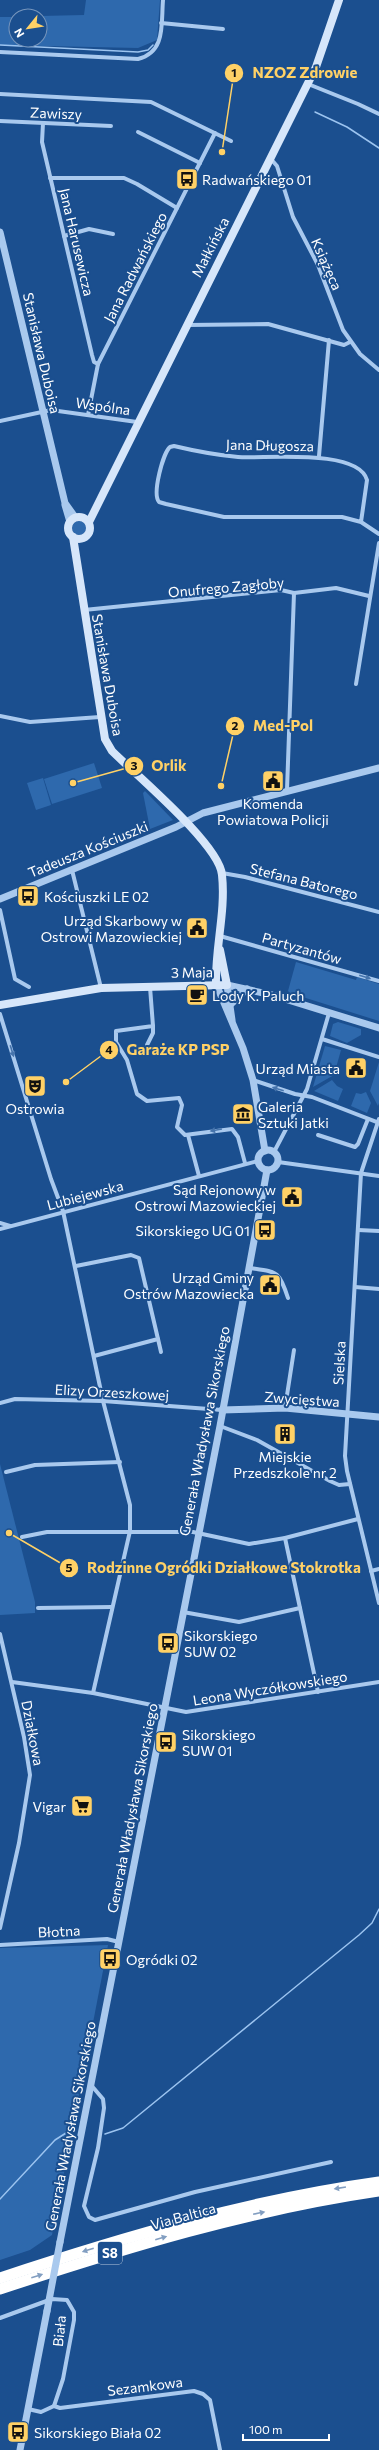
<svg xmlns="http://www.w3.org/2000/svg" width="379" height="2450" font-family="Commissioner,sans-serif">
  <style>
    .green { fill: #2e69ad }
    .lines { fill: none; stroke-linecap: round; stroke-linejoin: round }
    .stream { stroke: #9cc4f0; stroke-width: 1.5 }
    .minor { stroke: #a9c9ee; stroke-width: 4 }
    .tertiary { stroke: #a9c9ee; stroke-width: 7 }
    .secondary { stroke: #d6e6fa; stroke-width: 8 }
    .motorway { stroke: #fff; stroke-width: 11 }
    .tertiary-bridge { stroke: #a9c9ee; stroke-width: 7 }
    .oneway { fill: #4674ac }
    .oneway2 { fill: #829ec1 }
    .labels { text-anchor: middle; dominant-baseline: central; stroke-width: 4; stroke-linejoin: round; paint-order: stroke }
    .shield { fill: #1b4f8f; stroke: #bbcadd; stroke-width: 1 }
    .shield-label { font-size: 13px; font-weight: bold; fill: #fff }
    .street-label { font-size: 14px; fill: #fff; stroke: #1b4f8f }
    .poi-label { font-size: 14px; fill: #fff; stroke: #1b4f8f; text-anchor: start }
    .leader { fill: none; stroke: #ffd166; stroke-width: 1.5 }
    .callout-dot { fill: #ffd166; stroke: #1b4f8f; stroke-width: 1.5 }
    .mark-label { font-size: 12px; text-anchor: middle; font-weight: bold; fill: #111 }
    .callout-label { font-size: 15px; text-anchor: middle; font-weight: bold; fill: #ffd166; stroke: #1b4f8f; stroke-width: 4; stroke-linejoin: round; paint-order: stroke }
  </style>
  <rect width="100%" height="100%" fill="#1b4f8f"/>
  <g class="green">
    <path d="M86 0H160L157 40 138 48 0 45V17H16V40H40V16L84 15Z"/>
    <circle cx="79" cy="528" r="7"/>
    <path d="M94 763 102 788 52 804 44 779Z"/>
    <path d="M43 778 51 805 36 810 27 783Z"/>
    <path d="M145 791 173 820 150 829 143 793Z"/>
    <path d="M296 962 356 980 357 977 379 984V1021L290 993 288 991Z"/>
    <path d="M338 1022 361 1029V1035L347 1043 330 1036 333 1024Z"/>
    <path d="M325 1046 341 1050 334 1075 313 1087Z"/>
    <path d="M379 1062V1103L378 1106 370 1091Z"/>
    <path d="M332 1080 337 1086 343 1089 338 1101 314 1091Z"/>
    <path d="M366 1092 371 1103 367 1113 351 1106 356 1093 361 1094Z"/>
    <path d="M0 1464 35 1602V1613L0 1615Z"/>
    <path d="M108 1945 52 2235 30 2250 0 2260V1948Z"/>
  </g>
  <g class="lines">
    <g class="stream">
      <path d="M0 45 138 52 148 50 153 45"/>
      <path d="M315 112 347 127 379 148"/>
      <path d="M105 2134 123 2128 359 1935 372 1923 379 1909"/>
      <path d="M0 2199 55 2140 66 2133"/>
    </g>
    <g class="minor">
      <path d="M161 23 223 29"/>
      <path d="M0 52 138 59C166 52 161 24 163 0"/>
      <path d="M308 84 358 104 379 114"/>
      <path d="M0 94 151 102 231 141"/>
      <path d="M0 121 111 126"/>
      <path d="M43 123 42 142 92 355 94 362 98 364"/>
      <path d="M138 132 200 163"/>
      <path d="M270 158 277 166 293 217 318 265 343 330 360 354 379 370"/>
      <path d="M50 178H124L137 184 177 208"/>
      <path d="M64 236 89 229 113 234"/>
      <path d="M187 325 268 324 344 345 350 342"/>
      <path d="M88 415 98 364 215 133"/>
      <path d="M0 421 51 410 137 422"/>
      <path d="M319 456 329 340"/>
      <path d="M361 522 367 480C358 448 265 459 238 457 216 455 195 451 174 446L170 447C163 453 152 494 159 502L166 504 224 517H342L361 522 379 534"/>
      <path d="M84 610 281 590 294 593 336 588 369 596"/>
      <path d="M356 684 379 543"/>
      <path d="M0 716 30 722 100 717"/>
      <path d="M287 790 294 593"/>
      <path d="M72 870 101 988"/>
      <path d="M222 873 245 877 379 912"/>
      <path d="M0 910 15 979 29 987"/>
      <path d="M220 936 379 981"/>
      <path d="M150 987 153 1026 116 1031V1042L127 1060 137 1094 147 1101 179 1098 182 1105 177 1127 185 1135 232 1129 238 1137 245 1163"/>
      <path d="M0 1014 51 1179 63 1211 103 1401 130 1505V1531L93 1693"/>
      <path d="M322 1039 379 1057"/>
      <path d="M147 1045 153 1033V1026"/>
      <path d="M253 1080 295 1094 312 1097 379 1123"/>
      <path d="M379 1119 361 1173 345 1456 347 1471 379 1603"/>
      <path d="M188 1135 199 1176"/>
      <path d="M318 1135 355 1147 358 1144 368 1119"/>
      <path d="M274 1152 307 1089 329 1013"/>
      <path d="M278 1162 379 1176"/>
      <path d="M0 1223 10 1226"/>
      <path d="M0 1229 258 1161"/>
      <path d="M358 1230 379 1231"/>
      <path d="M76 1266 131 1255 139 1258 158 1339 94 1356"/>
      <path d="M249 1268C277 1272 279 1270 288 1298"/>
      <path d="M355 1287 379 1289"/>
      <path d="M158 1339 161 1352"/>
      <path d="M0 1403 15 1399 103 1401 222 1410"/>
      <path d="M285 1408 294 1350"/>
      <path d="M220 1426 257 1440 330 1481 339 1485 350 1484"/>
      <path d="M6 1472 35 1465 120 1462"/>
      <path d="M22 1537 47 1532H193L249 1544 285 1538 358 1519"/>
      <path d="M285 1538 318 1692"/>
      <path d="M371 1571 379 1569"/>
      <path d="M38 1608 112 1607"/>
      <path d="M183 1612 239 1622 300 1608"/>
      <path d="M0 1634 24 1737 30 1775 19 1843 0 1928"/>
      <path d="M12 1682 93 1693 186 1712 379 1682"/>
      <path d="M0 1945 107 1939 119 1942"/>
      <path d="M91 2085 103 2099 104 2108 98 2148 84 2206 89 2217 95 2220 195 2192 331 2162"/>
      <path d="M0 2318 52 2299 67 2300 74 2312V2320L63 2379 54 2406 41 2412 28 2409"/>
      <path d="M54 2406 60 2408 194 2391 203 2394 210 2400 220 2450"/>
    </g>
    <g class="tertiary">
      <path d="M0 232 65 503 75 517"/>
      <path d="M65 505 70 522"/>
      <path d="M0 899 176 827 203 813 379 768"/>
      <path d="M216 984 243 1048 253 1080 265 1151"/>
      <path d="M230 1005 247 989"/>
      <path d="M232 1020 227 985 272 995 379 1028"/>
      <circle cx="268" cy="1160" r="10"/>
      <path d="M222 1410 285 1408 379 1417"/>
      <path d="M60 2242 220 1426 267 1170"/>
      <path d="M20 2450 47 2311"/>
    </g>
    <g class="secondary">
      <circle cx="79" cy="528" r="11"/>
      <path d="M89 522 316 67 339 0"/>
      <path d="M73 537 105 739 112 751C135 774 220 845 222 875 226 911 215 948 216 984"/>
      <path d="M0 1005 101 988 227 985 220 950"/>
    </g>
    <g class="motorway">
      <path d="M0 2278C124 2237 249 2200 379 2182"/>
      <path d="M0 2289C125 2248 249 2210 379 2191"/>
    </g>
    <path class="tertiary-bridge" d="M47 2311 60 2242"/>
  </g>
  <defs><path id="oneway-solid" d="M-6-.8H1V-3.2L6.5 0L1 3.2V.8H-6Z"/></defs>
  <g class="oneway">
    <use href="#oneway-solid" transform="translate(365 977) rotate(17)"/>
    <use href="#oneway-solid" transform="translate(12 1051) rotate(73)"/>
    <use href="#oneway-solid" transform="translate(278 1089) rotate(-162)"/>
    <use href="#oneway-solid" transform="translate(216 1130) rotate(170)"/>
  </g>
  <g class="oneway2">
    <use href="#oneway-solid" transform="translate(340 2188) rotate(171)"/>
    <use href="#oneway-solid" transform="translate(259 2213) rotate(-12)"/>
    <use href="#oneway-solid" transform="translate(161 2238) rotate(-16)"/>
    <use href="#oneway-solid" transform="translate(88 2250) rotate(163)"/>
    <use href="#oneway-solid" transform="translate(37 2276) rotate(-18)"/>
  </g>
  <defs>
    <g id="bus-square" transform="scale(1.15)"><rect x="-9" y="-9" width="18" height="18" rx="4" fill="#ffd166" stroke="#1b4f8f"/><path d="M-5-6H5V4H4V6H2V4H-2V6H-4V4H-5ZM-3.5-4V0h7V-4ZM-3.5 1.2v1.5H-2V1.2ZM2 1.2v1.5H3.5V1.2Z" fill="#111"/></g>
    <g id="civic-square" transform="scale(1.15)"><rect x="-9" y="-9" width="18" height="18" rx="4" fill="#ffd166" stroke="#1b4f8f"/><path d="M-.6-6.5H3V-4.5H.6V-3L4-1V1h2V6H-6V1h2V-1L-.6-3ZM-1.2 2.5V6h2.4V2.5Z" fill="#111"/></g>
    <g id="cafe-square" transform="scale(1.15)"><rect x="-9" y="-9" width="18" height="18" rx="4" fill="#ffd166" stroke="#1b4f8f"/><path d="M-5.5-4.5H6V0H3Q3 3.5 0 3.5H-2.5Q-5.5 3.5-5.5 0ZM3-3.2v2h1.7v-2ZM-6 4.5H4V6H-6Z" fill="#111"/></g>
    <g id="theatre-square" transform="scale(1.15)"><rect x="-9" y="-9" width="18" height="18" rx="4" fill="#ffd166" stroke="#1b4f8f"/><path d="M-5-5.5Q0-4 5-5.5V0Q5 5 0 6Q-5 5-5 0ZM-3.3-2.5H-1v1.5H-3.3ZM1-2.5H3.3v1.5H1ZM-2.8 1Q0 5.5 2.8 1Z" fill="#111"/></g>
    <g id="museum-square" transform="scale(1.15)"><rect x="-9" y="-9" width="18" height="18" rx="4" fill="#ffd166" stroke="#1b4f8f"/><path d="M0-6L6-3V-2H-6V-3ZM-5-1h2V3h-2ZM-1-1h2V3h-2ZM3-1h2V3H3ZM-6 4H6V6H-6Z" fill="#111"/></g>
    <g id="building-square" transform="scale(1.15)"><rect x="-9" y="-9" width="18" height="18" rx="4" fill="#ffd166" stroke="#1b4f8f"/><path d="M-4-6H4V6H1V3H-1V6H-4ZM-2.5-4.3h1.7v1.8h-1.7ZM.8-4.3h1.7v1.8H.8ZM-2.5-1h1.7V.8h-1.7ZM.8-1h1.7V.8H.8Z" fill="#111"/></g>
    <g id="supermarket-square" transform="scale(1.15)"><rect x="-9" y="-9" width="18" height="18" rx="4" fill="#ffd166" stroke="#1b4f8f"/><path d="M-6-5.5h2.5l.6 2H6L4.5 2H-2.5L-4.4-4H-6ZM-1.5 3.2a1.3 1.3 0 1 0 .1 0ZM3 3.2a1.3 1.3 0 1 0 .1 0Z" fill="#111"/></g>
  </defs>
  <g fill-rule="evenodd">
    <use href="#bus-square" x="187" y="179"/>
    <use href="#civic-square" x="273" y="781"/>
    <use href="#bus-square" x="28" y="896"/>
    <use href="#civic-square" x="197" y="928"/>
    <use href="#cafe-square" x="197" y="995"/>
    <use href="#civic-square" x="356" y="1068"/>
    <use href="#theatre-square" x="35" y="1086"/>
    <use href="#museum-square" x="243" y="1114"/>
    <use href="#civic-square" x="292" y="1197"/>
    <use href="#bus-square" x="265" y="1230"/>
    <use href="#civic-square" x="270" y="1285"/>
    <use href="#building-square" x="285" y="1434"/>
    <use href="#bus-square" x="168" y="1643"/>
    <use href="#bus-square" x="166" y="1742"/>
    <use href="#supermarket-square" x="82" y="1806"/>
    <use href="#bus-square" x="110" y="1959"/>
    <use href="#bus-square" x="18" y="2432"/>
  </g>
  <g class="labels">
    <rect class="shield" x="98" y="2242" width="24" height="22" rx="3"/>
    <g class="shield-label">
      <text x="110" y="2253">S8</text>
    </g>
    <g class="street-label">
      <text transform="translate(56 113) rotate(2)">Zawiszy</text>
      <text transform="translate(77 242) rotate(77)">Jana Harusewicza</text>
      <text transform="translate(210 247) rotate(-63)">Małkińska</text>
      <text transform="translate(327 264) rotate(66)">Książęca</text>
      <text transform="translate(135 267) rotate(-63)">Jana Radwańskiego</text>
      <text transform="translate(42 353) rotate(77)">Stanisława Duboisa</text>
      <text transform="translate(103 406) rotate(8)">Wspólna</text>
      <text transform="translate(270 445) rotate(1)">Jana Długosza</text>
      <text transform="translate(226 587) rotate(-5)">Onufrego Zagłoby</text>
      <text transform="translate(108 675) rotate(80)">Stanisława Duboisa</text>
      <text transform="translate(88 849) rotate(-22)">Tadeusza Kościuszki</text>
      <text transform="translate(304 881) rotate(14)">Stefana Batorego</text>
      <text transform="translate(302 948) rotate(16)">Partyzantów</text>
      <text transform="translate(192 972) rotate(-1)">3 Maja</text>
      <text transform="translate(85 1195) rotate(-15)">Lubiejewska</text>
      <text transform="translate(339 1363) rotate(-87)">Sielska</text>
      <text transform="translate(112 1392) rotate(3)">Elizy Orzeszkowej</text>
      <text transform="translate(302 1399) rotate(4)">Zwycięstwa</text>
      <text transform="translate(204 1431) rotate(-79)">Generała Władysława Sikorskiego</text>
      <text transform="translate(270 1688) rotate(-9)">Leona Wyczółkowskiego</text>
      <text transform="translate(33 1733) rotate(79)">Działkowa</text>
      <text transform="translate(132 1808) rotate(-79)">Generała Władysława Sikorskiego</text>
      <text transform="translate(59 1931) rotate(-3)">Błotna</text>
      <text transform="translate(70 2126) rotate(-79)">Generała Władysława Sikorskiego</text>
      <text transform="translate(183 2216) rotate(-15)">Via Baltica</text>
      <text transform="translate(59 2331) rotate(-84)">Biała</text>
      <text transform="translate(145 2386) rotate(-7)">Sezamkowa</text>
    </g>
    <g class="poi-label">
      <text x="202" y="179">Radwańskiego 01</text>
      <text x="273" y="803" text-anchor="middle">Komenda<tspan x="273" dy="16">Powiatowa Policji</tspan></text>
      <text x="44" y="896">Kościuszki LE 02</text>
      <text x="182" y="920" text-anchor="end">Urząd Skarbowy w<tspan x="182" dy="16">Ostrowi Mazowieckiej</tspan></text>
      <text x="212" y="995">Lody K. Paluch</text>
      <text x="340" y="1068" text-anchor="end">Urząd Miasta</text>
      <text x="258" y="1106">Galeria<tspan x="258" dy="16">Sztuki Jatki</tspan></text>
      <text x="35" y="1108" text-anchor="middle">Ostrowia</text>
      <text x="276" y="1189" text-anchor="end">Sąd Rejonowy w<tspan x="276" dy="16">Ostrowi Mazowieckiej</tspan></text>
      <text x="250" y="1230" text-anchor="end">Sikorskiego UG 01</text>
      <text x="254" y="1277" text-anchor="end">Urząd Gminy<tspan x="254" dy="16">Ostrów Mazowiecka</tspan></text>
      <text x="285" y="1456" text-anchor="middle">Miejskie<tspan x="285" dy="16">Przedszkole nr 2</tspan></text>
      <text x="184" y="1635">Sikorskiego<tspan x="184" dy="16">SUW 02</tspan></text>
      <text x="182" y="1734">Sikorskiego<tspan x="182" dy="16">SUW 01</tspan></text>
      <text x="66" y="1806" text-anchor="end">Vigar</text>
      <text x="126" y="1959">Ogródki 02</text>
      <text x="34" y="2432">Sikorskiego Biała 02</text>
    </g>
  </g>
  <path class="leader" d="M222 152L234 73M221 786L235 726M73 783L134 766M66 1082L109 1050M9 1533L69 1568"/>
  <g class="callout-dot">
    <circle cx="222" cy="152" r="4"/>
    <circle cx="221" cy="786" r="4"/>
    <circle cx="73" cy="783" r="4"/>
    <circle cx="66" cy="1082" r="4"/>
    <circle cx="9" cy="1533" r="4"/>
    <circle cx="234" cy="73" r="10"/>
    <circle cx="235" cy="726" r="10"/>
    <circle cx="134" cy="766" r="10"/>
    <circle cx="109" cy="1050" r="10"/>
    <circle cx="69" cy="1568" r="10"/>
  </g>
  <g class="mark-label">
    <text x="234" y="77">1</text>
    <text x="235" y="730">2</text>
    <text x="134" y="770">3</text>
    <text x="109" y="1054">4</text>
    <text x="69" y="1572">5</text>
  </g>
  <g class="callout-label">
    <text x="305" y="78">NZOZ Zdrowie</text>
    <text x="283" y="731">Med-Pol</text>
    <text x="169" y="771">Orlik</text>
    <text x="178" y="1055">Garaże KP PSP</text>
    <text x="224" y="1573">Rodzinne Ogródki Działkowe Stokrotka</text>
  </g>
  <g transform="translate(28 28) rotate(240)"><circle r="19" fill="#1b4f8f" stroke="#7695bc"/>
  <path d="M0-3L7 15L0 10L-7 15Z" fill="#ffd166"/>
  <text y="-6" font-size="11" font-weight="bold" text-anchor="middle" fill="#ffffff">N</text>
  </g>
  <path d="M243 2434v6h86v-6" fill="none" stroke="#ffffff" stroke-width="2"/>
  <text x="249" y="2434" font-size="12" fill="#ffffff" stroke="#1b4f8f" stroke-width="3" paint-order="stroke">100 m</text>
</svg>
